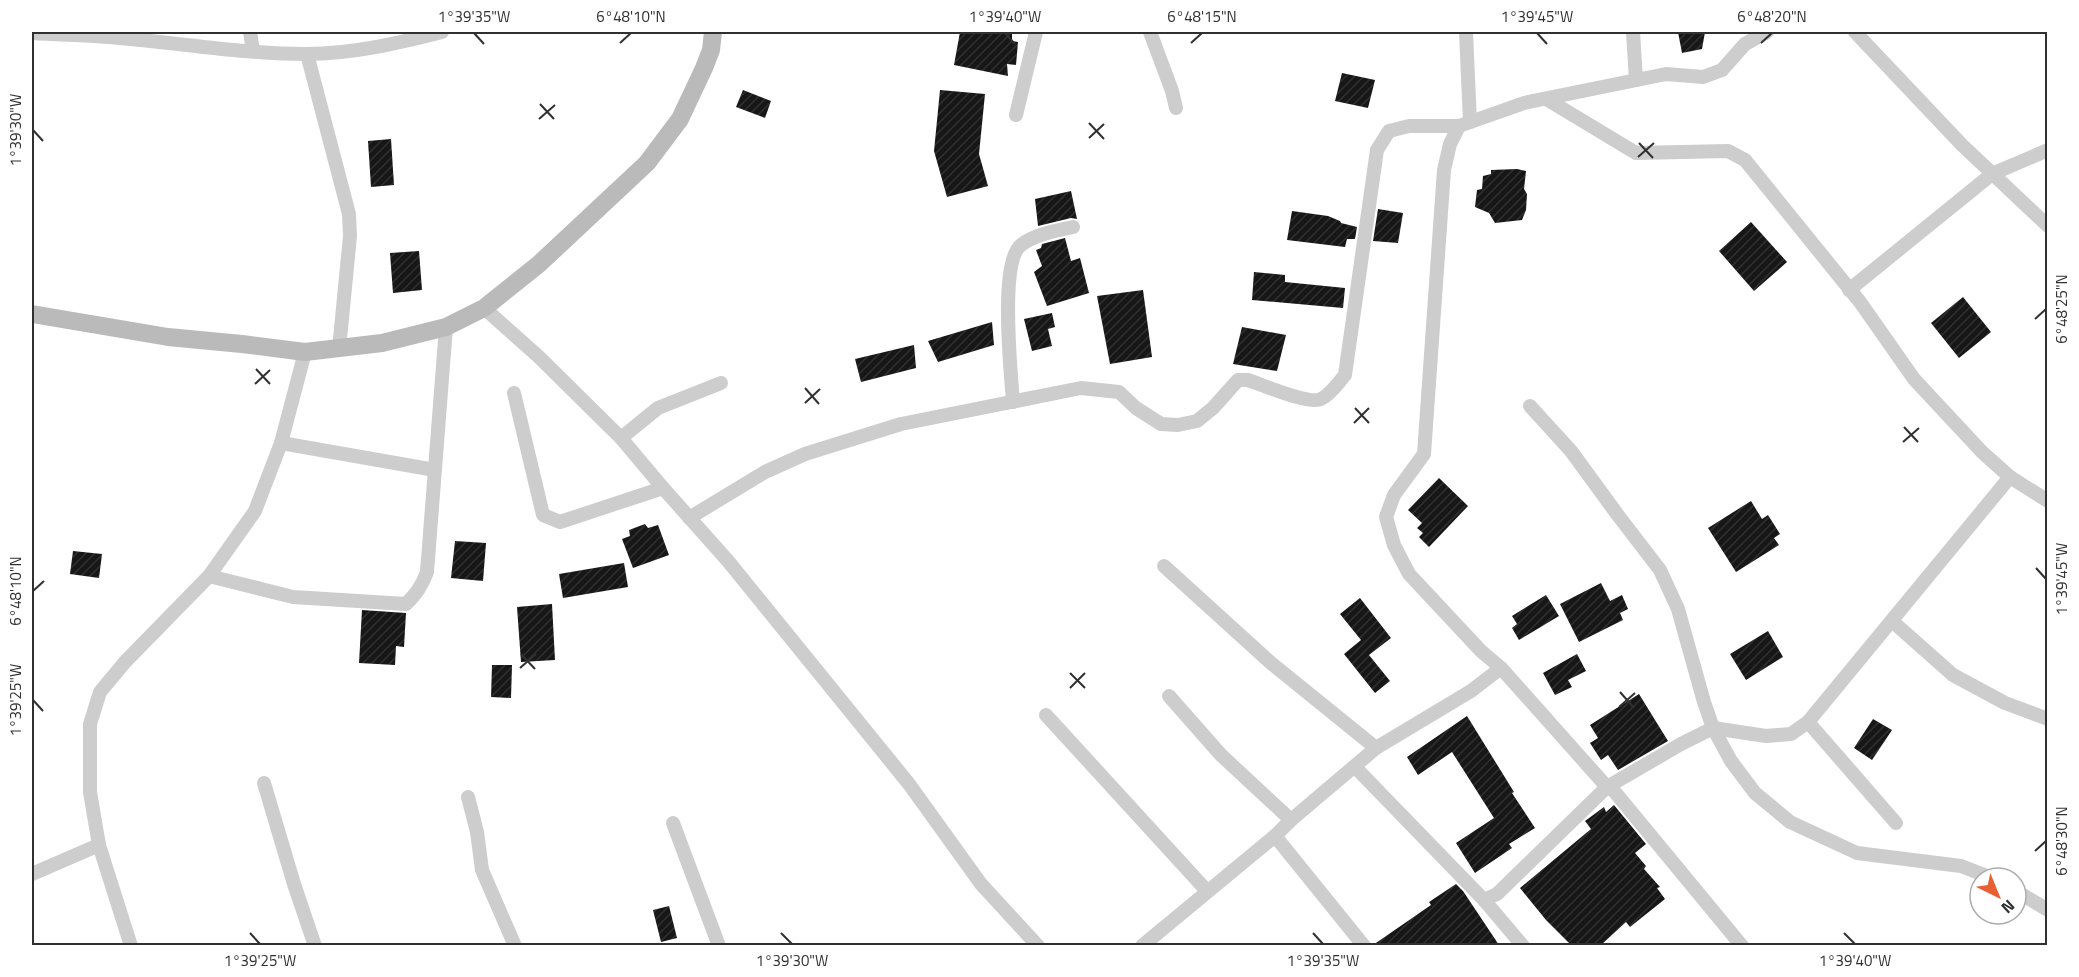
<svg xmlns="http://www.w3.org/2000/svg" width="2079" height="977" font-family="'Titillium Web',sans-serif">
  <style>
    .building { fill: url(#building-hatch) }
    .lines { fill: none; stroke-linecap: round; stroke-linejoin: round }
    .street { stroke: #cdcdcd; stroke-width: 14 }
    .secondary { stroke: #bababa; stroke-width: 18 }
    .ticks { fill: none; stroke: #303030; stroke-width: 2 }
    .neatline { fill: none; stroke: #303030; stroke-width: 2 }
    .ticks-label { font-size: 15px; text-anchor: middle; fill: #303030 }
  </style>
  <defs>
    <pattern id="building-hatch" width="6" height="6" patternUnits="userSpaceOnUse" patternTransform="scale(1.5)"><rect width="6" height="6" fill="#171717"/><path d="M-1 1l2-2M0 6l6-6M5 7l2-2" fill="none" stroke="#303030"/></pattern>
  </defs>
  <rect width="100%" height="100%" fill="#fff"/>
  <g class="building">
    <path d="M960 32H1012V41L1018 42 1016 65 1007 64 1008 76 954 65Z"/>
    <path d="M1678 32H1705L1702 49 1682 53Z"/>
    <path d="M1342 73 1375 80 1368 108 1335 101Z"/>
    <path d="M743 90 771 101 765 118 736 107Z"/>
    <path d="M940 90 985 94 979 154 988 186 947 197 934 151Z"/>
    <path d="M391 139 394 185 371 187 368 141Z"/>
    <path d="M1517 169 1526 171 1524 189 1527 194 1526 210 1522 220 1495 223 1489 213 1475 207 1477 190 1482 189 1483 176 1491 174V170Z"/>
    <path d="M1071 191 1077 219 1071 218 1038 226 1035 199Z"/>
    <path d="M1378 209 1403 213 1398 243 1373 241Z"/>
    <path d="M1292 211 1328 216 1340 221 1341 223 1357 227 1355 239H1347L1345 247 1287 240Z"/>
    <path d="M1751 222 1787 262 1754 291 1719 251Z"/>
    <path d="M1065 238 1071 261 1080 258 1089 293 1047 306 1034 272 1042 266 1036 250 1041 248 1042 244Z"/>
    <path d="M419 251 422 290 393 293 390 253Z"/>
    <path d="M1254 272 1285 275V282L1345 288 1343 308 1252 300Z"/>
    <path d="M1143 290 1152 357 1110 364 1097 296Z"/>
    <path d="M1963 297 1991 332 1959 358 1931 323Z"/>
    <path d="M1052 313 1055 327 1048 329 1052 346 1032 351 1024 319Z"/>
    <path d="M992 322 994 345 938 362 928 341Z"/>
    <path d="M1242 327 1286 335 1277 371 1233 364Z"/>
    <path d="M914 345 916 368 861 382 855 359Z"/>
    <path d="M1439 478 1468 506 1429 547 1419 537 1423 533 1417 528 1422 523 1408 510Z"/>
    <path d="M1751 501 1762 519 1768 515 1780 534 1774 538 1779 545 1736 572 1708 528Z"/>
    <path d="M645 524 648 528 658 525 669 555 633 568 622 539 630 536 629 530Z"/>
    <path d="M455 541 486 543 483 581 451 578Z"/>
    <path d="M73 551 102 554 99 578 70 574Z"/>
    <path d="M624 563 628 587 563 598 559 574Z"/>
    <path d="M1601 583 1610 601 1622 595 1628 609 1620 613 1623 620 1579 642 1560 604Z"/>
    <path d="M1546 595 1559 616 1519 640 1512 628 1517 624 1512 616Z"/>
    <path d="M1360 598 1391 638 1369 655 1390 681 1375 693 1344 654 1361 640 1340 614Z"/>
    <path d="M552 604 555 660 521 662 517 607Z"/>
    <path d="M362 610 406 613 404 647 396 646 395 665 359 663Z"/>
    <path d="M1768 631 1783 657 1746 680 1730 654Z"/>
    <path d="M1577 654 1586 671 1568 680 1572 687 1555 695 1543 673Z"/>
    <path d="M492 665H512L511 698 491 697Z"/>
    <path d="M1639 694 1668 741 1618 770 1608 755 1601 760 1590 743 1598 738 1590 725Z"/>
    <path d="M1467 716 1514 792 1512 793 1535 828 1509 844 1512 848 1475 873 1456 843 1494 818 1452 752 1418 775 1407 757Z"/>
    <path d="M1873 719 1892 730 1872 760 1854 748Z"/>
    <path d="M1614 805 1646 844 1635 853 1646 866 1644 869 1660 887 1657 888 1665 899 1630 927 1626 922 1601 945H1571L1546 920 1520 888 1591 829 1585 821 1604 807 1606 812Z"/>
    <path d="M1456 884 1463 891 1499 945H1373L1431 905 1429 902Z"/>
    <path d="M669 906 677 938 661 942 653 910Z"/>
  </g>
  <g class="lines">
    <g class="street">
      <path d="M250 32 253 51"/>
      <path d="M1150 32 1172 91 1176 108"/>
      <path d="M1466 32 1470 122"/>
      <path d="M1633 32 1636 80"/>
      <path d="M1855 32 1962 145 2048 226"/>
      <path d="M32 33C60 35 90 35 119 38 181 43 244 54 307 54 352 54 399 43 442 32"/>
      <path d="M307 54 349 214 350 236 339 349"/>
      <path d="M1548 100 1636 153 1728 151 1745 160 1860 302 1914 379 1982 452 2010 477 2048 501"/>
      <path d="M1016 115 1036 32"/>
      <path d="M1849 290 1992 174 2048 150"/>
      <path d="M484 308 539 357 621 438 663 488 728 561 909 784 981 884 1038 946"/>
      <path d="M514 393 543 515 560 522 663 488"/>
      <path d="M1013 402C1011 373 999 262 1021 245 1035 234 1056 231 1073 227"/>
      <path d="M1530 406 1571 451 1617 514 1660 570 1678 609 1704 702 1713 728 1731 761 1755 793 1790 822 1857 853 1961 866 1992 878"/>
      <path d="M621 438 658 408 721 383"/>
      <path d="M281 443 435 470"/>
      <path d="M689 518 765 472 805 454 901 424 1081 388 1119 392 1136 408 1161 424 1178 425 1197 421 1213 408 1238 380H1248C1263 385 1309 405 1321 399 1331 394 1338 383 1345 375L1377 150 1389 131 1409 126H1459L1524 103 1666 74 1703 77 1722 70 1745 44 1767 32"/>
      <path d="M1164 566 1271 663 1376 748"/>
      <path d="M209 576 293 597 406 604C416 594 422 586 427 572L446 327"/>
      <path d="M1892 621 1953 675 2005 703 2048 719"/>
      <path d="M1501 668 1607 787 1614 791 1742 946"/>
      <path d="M1169 696 1221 755 1291 820"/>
      <path d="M1046 715 1207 891"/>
      <path d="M1808 722 1896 823"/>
      <path d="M1355 767 1484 900 1523 946"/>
      <path d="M264 783 294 884 315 946"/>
      <path d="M468 797 477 832 482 870 515 946"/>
      <path d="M673 823 719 946"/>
      <path d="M1275 836 1364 946"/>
      <path d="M32 874 99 845"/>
      <path d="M2016 891 2048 910"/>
      <path d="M1484 900 1497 894 1607 787 1681 744 1713 728 1766 736 1791 734 1808 722 2010 477"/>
      <path d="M131 946 99 845 90 792V724L100 692 125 662 209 576 255 511 281 443 305 352"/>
      <path d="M1142 946 1275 836 1291 820 1376 748 1471 691 1501 668 1481 651 1409 574 1394 545 1386 517 1394 495 1424 454 1444 170 1450 144 1459 126"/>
    </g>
    <path class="secondary" d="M32 314 168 337 242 344 305 352 382 343 446 327 484 308 539 264 647 163 680 119 704 68 711 50 713 32"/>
  </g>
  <path class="ticks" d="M474 33 484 44M1005 33 1015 44M1537 33 1547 44M620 43 631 33M1191 43 1202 33M1761 43 1772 33M540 104 554 119M539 119 555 105M1089 123 1104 139M33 130 43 141M1089 138 1104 124M1639 143 1653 158M1638 157 1654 143M2035 319 2046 309M256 369 270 384M255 384 270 370M805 388 819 404M805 403 820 389M1355 408 1369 423M1354 423 1369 408M1904 427 1918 442M1903 442 1919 428M2036 568 2046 579M33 591 44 581M521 654 535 669M520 668 536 654M1070 673 1085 688M1070 688 1085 673M1620 692 1634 708M33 700 43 711M1619 707 1635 693M2035 851 2046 841M250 933 260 944M781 933 792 944M1313 933 1323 944M1844 933 1855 944"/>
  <rect width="2079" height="977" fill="none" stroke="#ffffff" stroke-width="66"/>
  <g transform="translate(1998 896) rotate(137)"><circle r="28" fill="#ffffff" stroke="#acacac" stroke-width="1.5"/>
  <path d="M0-4.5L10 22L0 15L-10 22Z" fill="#e76033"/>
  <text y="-9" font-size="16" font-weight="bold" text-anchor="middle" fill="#303030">N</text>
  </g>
  <rect x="33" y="33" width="2013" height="911" class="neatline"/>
  <g class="ticks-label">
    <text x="474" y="22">1°39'35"W</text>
    <text x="631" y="22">6°48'10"N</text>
    <text x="1005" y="22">1°39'40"W</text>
    <text x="1202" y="22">6°48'15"N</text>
    <text x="1537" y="22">1°39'45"W</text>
    <text x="1772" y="22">6°48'20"N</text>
    <text transform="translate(16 130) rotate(-90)" y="5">1°39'30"W</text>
    <text transform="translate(2062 309) rotate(-90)" y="5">6°48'25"N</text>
    <text transform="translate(2062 579) rotate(-90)" y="5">1°39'45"W</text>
    <text transform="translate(16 591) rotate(-90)" y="5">6°48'10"N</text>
    <text transform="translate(16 700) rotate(-90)" y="5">1°39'25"W</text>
    <text transform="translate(2062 841) rotate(-90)" y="5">6°48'30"N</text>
    <text x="260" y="966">1°39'25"W</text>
    <text x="792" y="966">1°39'30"W</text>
    <text x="1323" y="966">1°39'35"W</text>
    <text x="1855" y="966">1°39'40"W</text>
  </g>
</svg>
